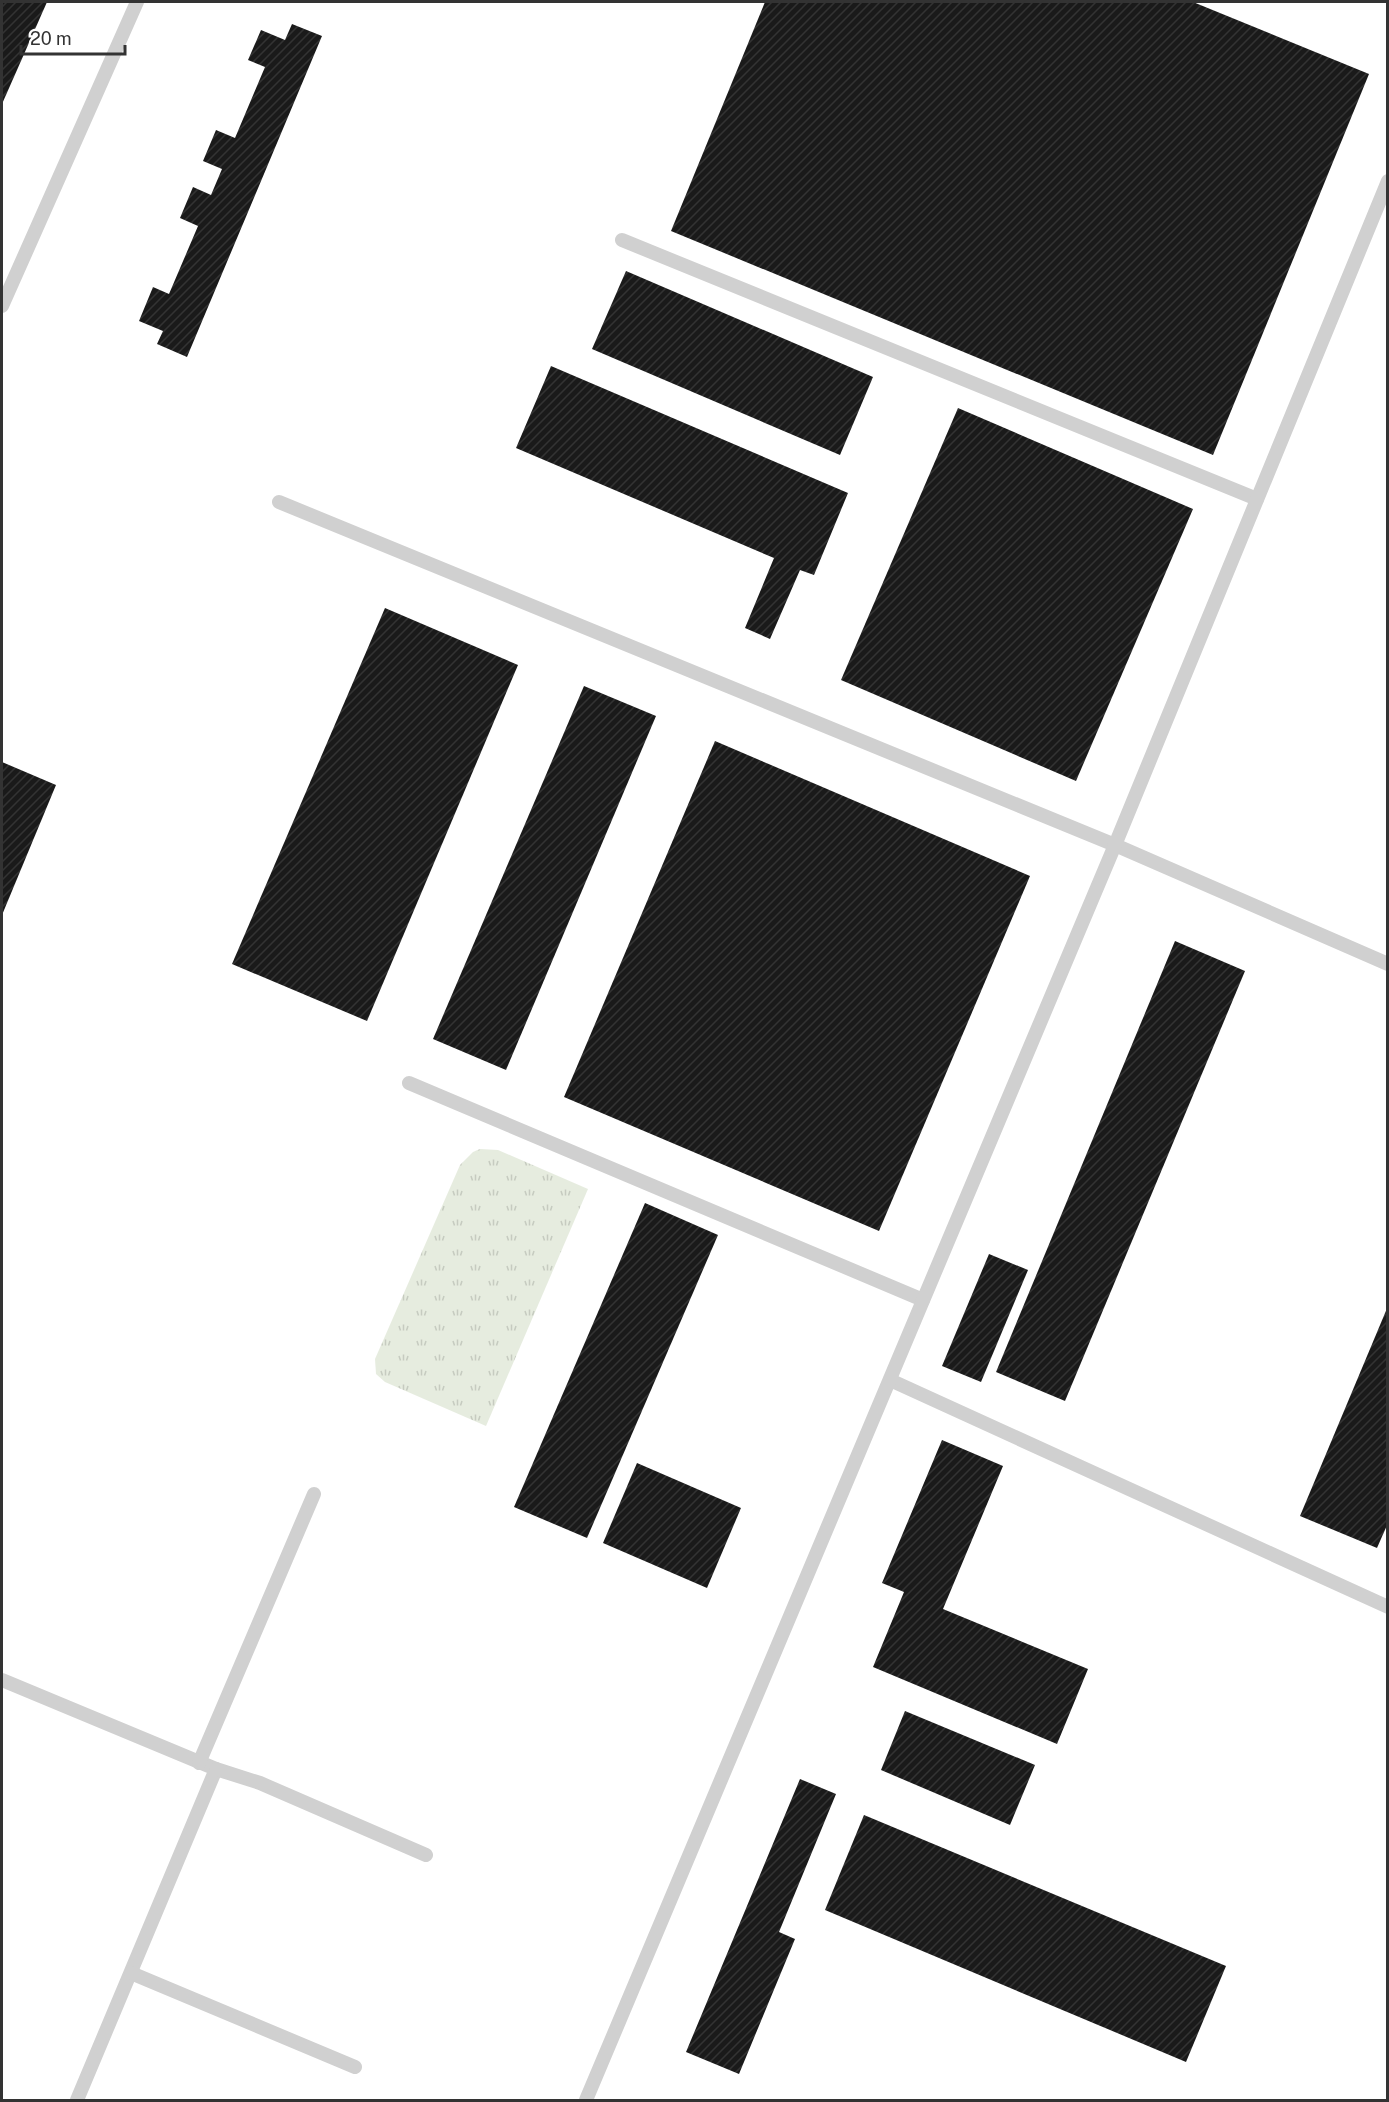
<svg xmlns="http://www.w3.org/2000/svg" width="1389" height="2102" font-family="'Public Sans',sans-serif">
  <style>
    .grass { fill: url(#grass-tufts) }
    .building { fill: url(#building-hatch) }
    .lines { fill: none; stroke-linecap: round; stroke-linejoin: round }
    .service { stroke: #d0d0d0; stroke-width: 14 }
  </style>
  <defs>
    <pattern id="grass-tufts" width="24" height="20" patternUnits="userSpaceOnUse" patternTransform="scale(1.5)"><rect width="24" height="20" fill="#e6ecdf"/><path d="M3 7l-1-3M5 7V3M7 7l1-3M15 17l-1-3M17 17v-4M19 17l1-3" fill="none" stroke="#c6cbc0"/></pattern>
    <pattern id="building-hatch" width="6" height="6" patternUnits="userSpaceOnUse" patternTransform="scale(1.5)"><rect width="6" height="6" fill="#1a1a1a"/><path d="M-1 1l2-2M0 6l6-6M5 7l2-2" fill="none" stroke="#333"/></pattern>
  </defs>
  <rect width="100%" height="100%" fill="#fff"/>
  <path class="grass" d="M480 1149 498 1150 588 1189 486 1426 385 1382 376 1374 375 1359 460 1165 473 1152Z"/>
  <g class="building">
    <path d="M2 2H47L2 104Z"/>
    <path d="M765 2H1193L1369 74 1213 455 671 231Z"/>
    <path d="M292 24 322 36 187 357 157 344 163 331 139 321 153 287 169 294 198 226 180 218 193 187 211 195 222 169 203 161 216 130 235 138 265 67 248 60 261 30 285 40Z"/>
    <path d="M626 271 873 377 840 455 592 349Z"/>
    <path d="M551 366 848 493 814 575 800 570 770 639 745 628 774 558 516 448Z"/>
    <path d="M958 408 1193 509 1076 781 841 680Z"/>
    <path d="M385 608 518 665 367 1021 232 964Z"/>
    <path d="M584 686 656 716 506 1070 433 1039Z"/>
    <path d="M715 741 1030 876 879 1231 564 1097Z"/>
    <path d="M2 762 56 785 2 915Z"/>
    <path d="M1175 941 1245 971 1065 1401 996 1372Z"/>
    <path d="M645 1203 718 1235 587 1538 514 1507Z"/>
    <path d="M989 1254 1028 1270 981 1382 942 1366Z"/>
    <path d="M1388 1306V1523L1377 1548 1300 1516Z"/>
    <path d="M942 1440 1003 1466 943 1609 1088 1669 1057 1744 873 1667 904 1592 882 1583Z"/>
    <path d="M637 1463 741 1508 707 1588 603 1543Z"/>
    <path d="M905 1711 1035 1765 1010 1825 881 1770Z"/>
    <path d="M800 1779 836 1794 779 1932 795 1939 739 2074 686 2052Z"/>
    <path d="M864 1815 1226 1966 1186 2062 825 1910Z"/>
  </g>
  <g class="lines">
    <g class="service">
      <path d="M622 240 1257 499"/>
      <path d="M2 306 137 2"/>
      <path d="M279 502 1115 845 1388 964"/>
      <path d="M409 1083 923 1300"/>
      <path d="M890 1380 1388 1607"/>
      <path d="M2 1680 216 1769 77 2100"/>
      <path d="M199 1763 314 1494"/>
      <path d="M216 1769 260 1783 426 1855"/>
      <path d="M131 1973 355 2067"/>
      <path d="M586 2100 1115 845 1388 181"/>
    </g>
  </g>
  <rect width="1389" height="2102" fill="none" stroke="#333333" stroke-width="6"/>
  <path d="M21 45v9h104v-9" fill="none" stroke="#333333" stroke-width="3"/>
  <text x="30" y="45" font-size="18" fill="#333333" stroke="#ffffff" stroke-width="4.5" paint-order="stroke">20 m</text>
</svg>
